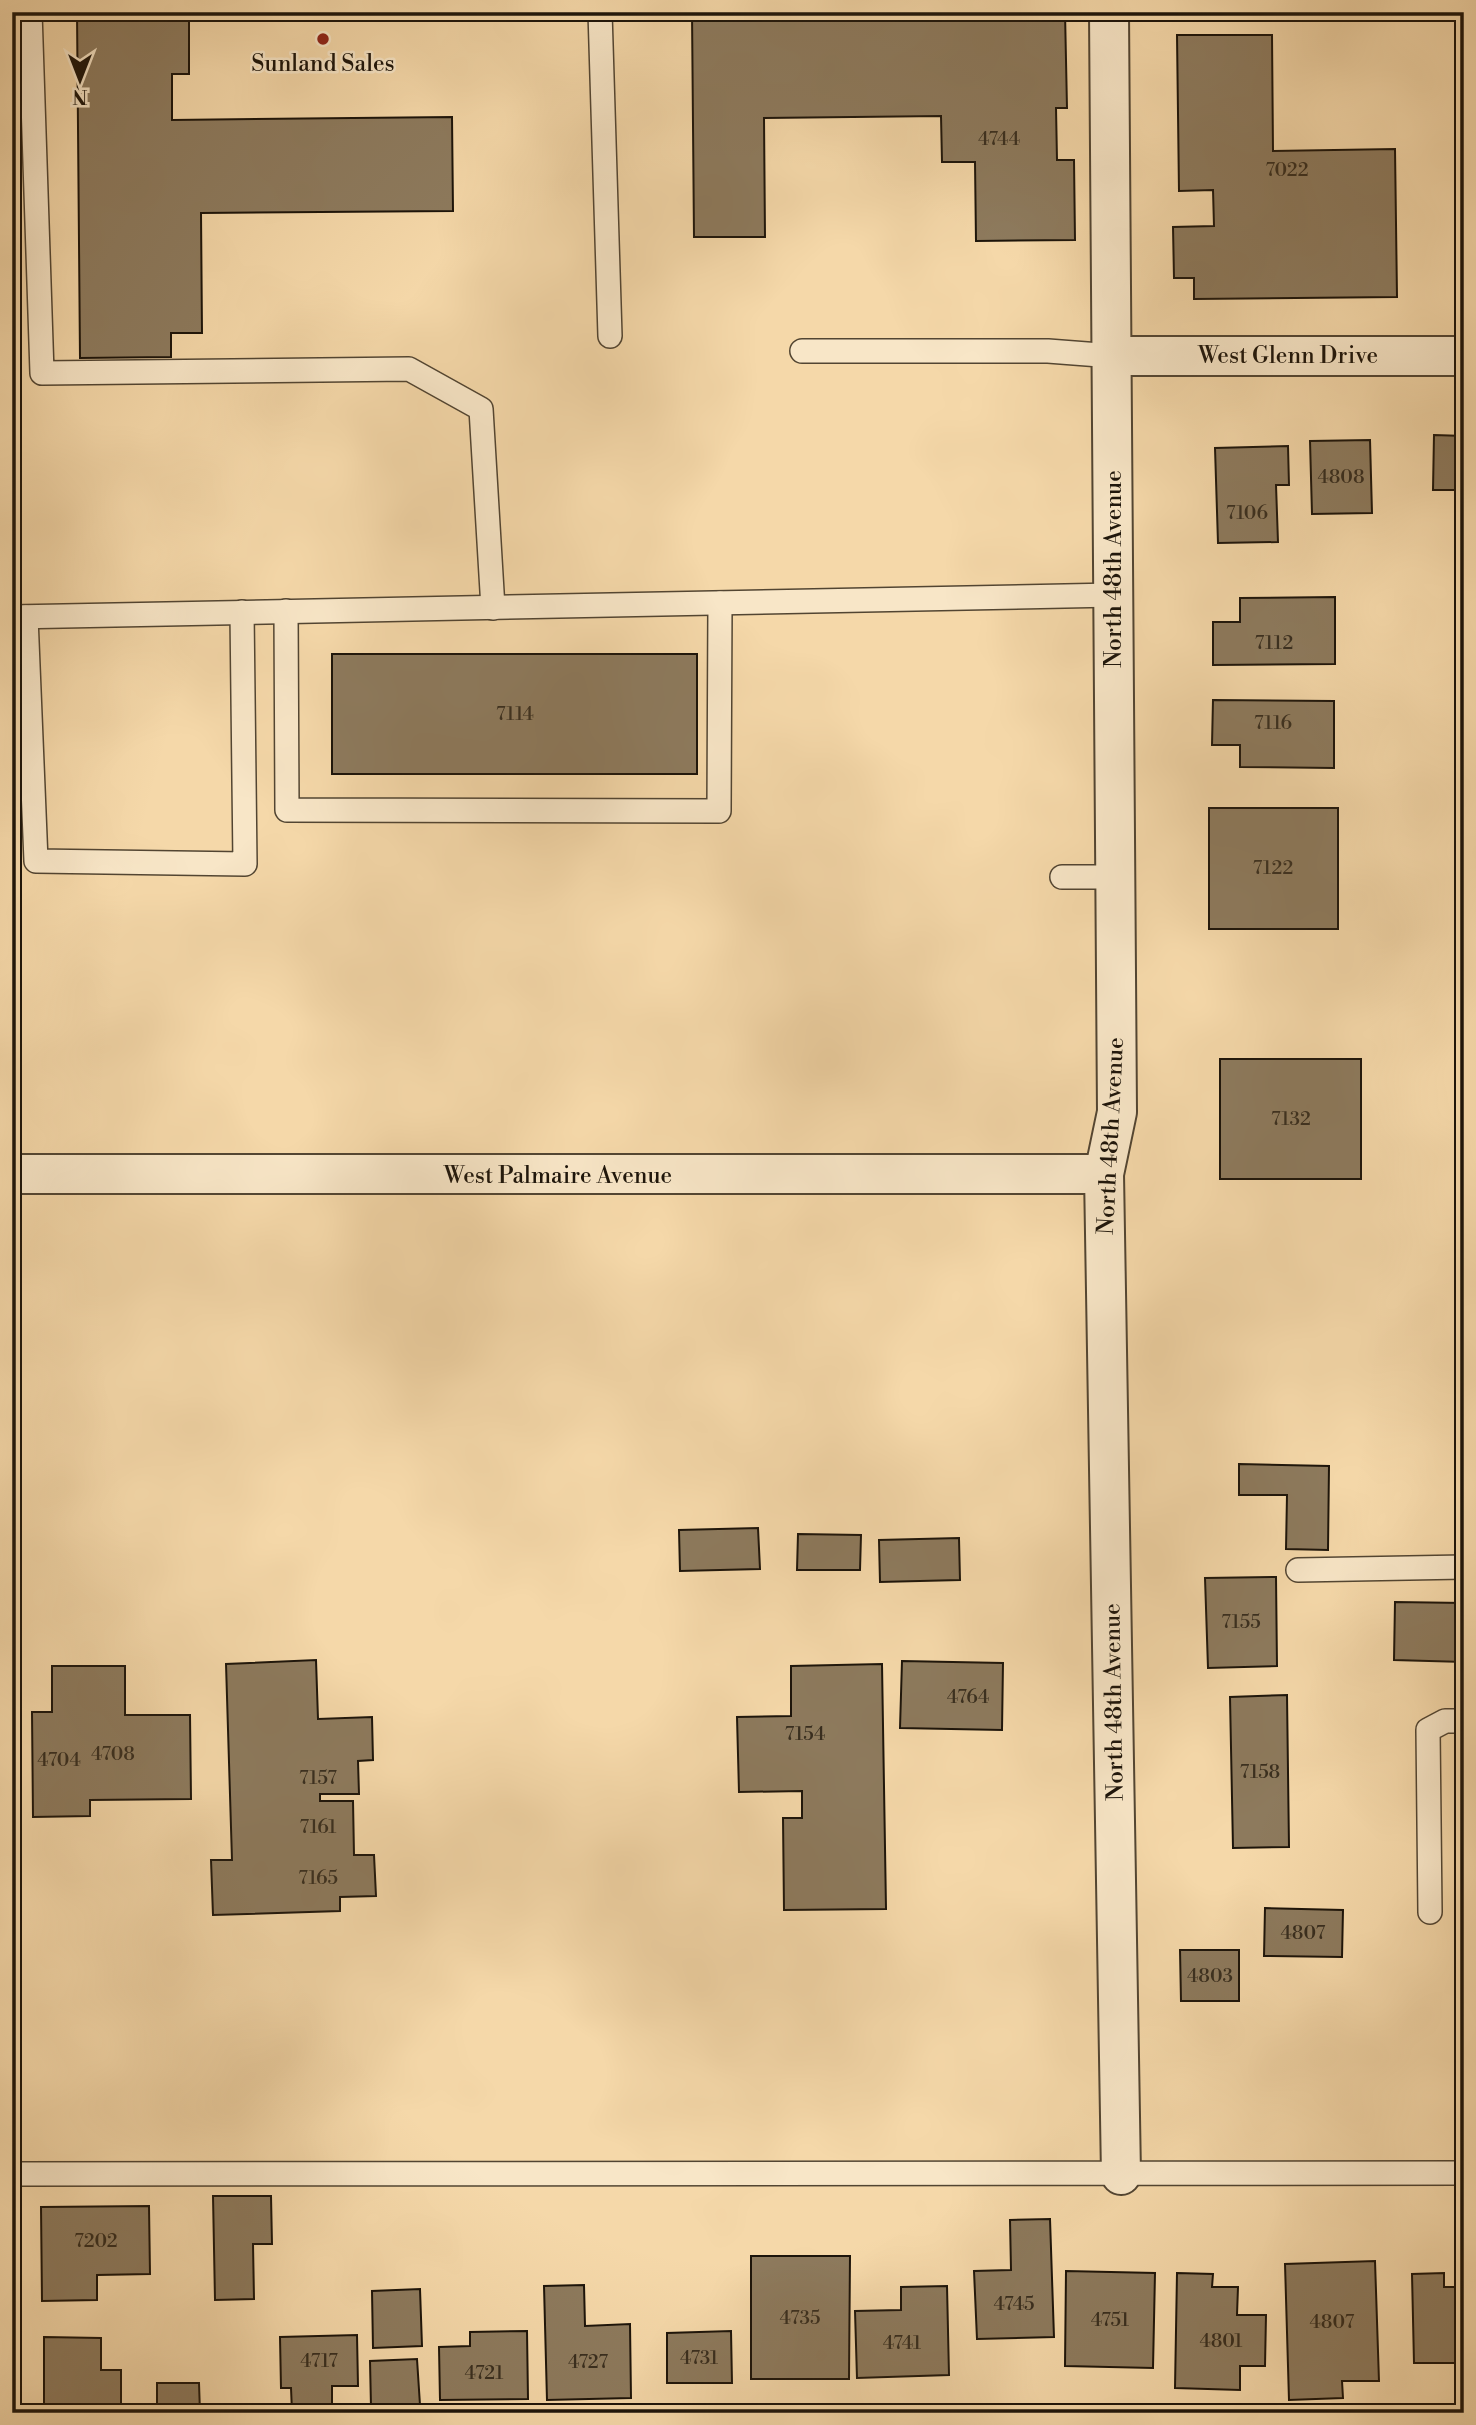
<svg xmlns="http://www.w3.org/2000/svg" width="1476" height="2425" font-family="'Libre Bodoni',serif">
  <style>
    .building { fill: #8d7a5d; stroke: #1c140a; stroke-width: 2 }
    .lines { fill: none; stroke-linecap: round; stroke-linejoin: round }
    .service-casing { stroke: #524532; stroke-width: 26 }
    .minor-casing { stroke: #524532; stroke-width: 42 }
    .service { stroke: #f8e6c7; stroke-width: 23 }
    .minor { stroke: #f8e6c7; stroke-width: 38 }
    .poi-dot { fill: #8f2418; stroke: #f8e6c7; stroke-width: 2.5 }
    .labels { text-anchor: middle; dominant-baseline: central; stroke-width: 5; stroke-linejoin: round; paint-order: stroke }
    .number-label { font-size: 19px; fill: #382e1f }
    .poi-label { font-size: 23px; fill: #1c140a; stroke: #f8e6c7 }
    .street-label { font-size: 23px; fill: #1c140a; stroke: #f8e6c7 }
  </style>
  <rect width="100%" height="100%" fill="#f5d8a9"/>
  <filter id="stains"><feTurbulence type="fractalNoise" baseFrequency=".00286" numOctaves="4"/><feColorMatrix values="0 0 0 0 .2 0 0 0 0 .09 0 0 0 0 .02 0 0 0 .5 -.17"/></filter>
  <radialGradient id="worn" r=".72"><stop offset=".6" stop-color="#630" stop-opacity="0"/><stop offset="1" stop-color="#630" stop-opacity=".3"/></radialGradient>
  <g class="building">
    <path d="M77 12H189V74H172V120L452 117 453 211 201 213 202 333H171V357L80 358Z"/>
    <path d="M692 12H1065L1067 108H1056L1057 160H1074L1075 240 976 241 975 162H942L941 116 764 118 765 237H694Z"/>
    <path d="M1177 35H1272L1273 151 1395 149 1397 297 1194 299V278H1174L1173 227 1214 226 1213 190 1179 191Z"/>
    <path d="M1434 435 1464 436V490H1433Z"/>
    <path d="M1370 440 1372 513 1312 514 1310 441Z"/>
    <path d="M1288 446 1289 485H1276L1278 542 1218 543 1215 448Z"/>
    <path d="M1335 597V664L1213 665V622H1240V598Z"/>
    <rect x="332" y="654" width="365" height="120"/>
    <path d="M1213 700 1334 701V768L1240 767V745H1212Z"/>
    <rect x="1458" y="772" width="6" height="43"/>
    <rect x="1209" y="808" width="129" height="121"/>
    <rect x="1220" y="1059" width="141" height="120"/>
    <path d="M1239 1464 1329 1466 1328 1550 1286 1549 1287 1495H1239Z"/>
    <path d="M758 1528 760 1569 680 1571 679 1530Z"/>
    <path d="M798 1534 861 1535 860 1570H797Z"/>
    <path d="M959 1538 960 1580 880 1582 879 1540Z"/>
    <path d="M1276 1577 1277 1666 1208 1668 1205 1578Z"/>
    <path d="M1395 1602 1464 1603V1662L1394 1660Z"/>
    <path d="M316 1660 318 1719 372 1717 373 1760 358 1761 359 1794H320V1801H353L354 1855H374L376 1896 340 1897V1911L213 1915 211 1860H232L226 1664Z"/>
    <path d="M902 1661 1003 1663 1002 1730 900 1728Z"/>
    <path d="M882 1664 886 1909 784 1910 783 1818H802V1791L739 1792 737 1717 791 1716V1666Z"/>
    <path d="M52 1666H125V1715H190L191 1799 90 1800V1816L33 1817 32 1712H52Z"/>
    <path d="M1287 1695 1289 1847 1233 1848 1230 1697Z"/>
    <path d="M1265 1908 1343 1910 1342 1957 1264 1956Z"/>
    <path d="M1180 1950H1239V2001H1181Z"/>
    <path d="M213 2196H271L272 2244H253L254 2299 215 2300Z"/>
    <path d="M149 2206 150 2274 97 2275V2300L42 2301 41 2207Z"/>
    <path d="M1050 2219 1054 2337 977 2339 974 2271 1011 2270 1010 2220Z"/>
    <path d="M751 2256H850L849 2379H751Z"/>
    <path d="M1375 2261 1379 2381H1342L1343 2398 1289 2400 1285 2264Z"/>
    <path d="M1066 2271 1155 2273 1153 2368 1065 2366Z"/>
    <path d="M1177 2273 1213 2274 1212 2287H1238L1237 2315H1266L1265 2366H1240V2390L1175 2388Z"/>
    <path d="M1444 2273V2287H1464V2363H1414L1412 2274Z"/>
    <path d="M584 2285 585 2326 630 2324 631 2398 547 2400 544 2286Z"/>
    <path d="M947 2286 949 2375 857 2378 855 2311 901 2310V2287Z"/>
    <path d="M420 2289 422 2346 373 2348 372 2291Z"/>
    <path d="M527 2331 528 2399 440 2400 439 2347 470 2346V2332Z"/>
    <path d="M731 2331 732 2383H667V2333Z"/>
    <path d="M357 2335 358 2386H332V2411L292 2412 291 2388H281L280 2337Z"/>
    <path d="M44 2337 101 2338V2370H121V2413H44Z"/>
    <path d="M417 2359 420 2405 371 2407 370 2361Z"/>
    <path d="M157 2383H199L200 2413H157Z"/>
  </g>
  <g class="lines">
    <g class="service-casing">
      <g id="service">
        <path d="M30 12 42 373 409 369 481 409 493 608"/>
        <path d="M600 12 610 336"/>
        <path d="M802 351H1048L1113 356"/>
        <path d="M286 611 287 810 719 811 720 603"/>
        <path d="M12 617 1114 595"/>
        <path d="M26 617 36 861 245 864 242 612"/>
        <path d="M1062 877H1116"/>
        <path d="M1298 1570 1464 1567"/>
        <path d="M1430 1912 1428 1730 1445 1721H1464"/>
        <path d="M12 2174 1464 2173"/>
      </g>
    </g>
    <g class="minor-casing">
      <g id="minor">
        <path d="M1109 12 1117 1112 1104 1174 1121 2175"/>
        <path d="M1113 356H1464"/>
        <path d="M12 1174H1104"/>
      </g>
    </g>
    <use href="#service" class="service"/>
    <use href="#minor" class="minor"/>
  </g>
  <circle class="poi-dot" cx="323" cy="39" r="7"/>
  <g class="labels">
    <g class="number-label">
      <text x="999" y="139">4744</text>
      <text x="1287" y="170">7022</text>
      <text x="1341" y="477">4808</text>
      <text x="1247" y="513">7106</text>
      <text x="1274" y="643">7112</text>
      <text x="515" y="714">7114</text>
      <text x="1273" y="723">7116</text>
      <text x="1273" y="868">7122</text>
      <text x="1291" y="1119">7132</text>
      <text x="1241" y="1622">7155</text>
      <text x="968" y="1697">4764</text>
      <text x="805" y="1734">7154</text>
      <text x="113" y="1754">4708</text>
      <text x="59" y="1760">4704</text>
      <text x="1260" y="1772">7158</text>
      <text x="318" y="1778">7157</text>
      <text x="318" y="1827">7161</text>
      <text x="318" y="1878">7165</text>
      <text x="1303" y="1933">4807</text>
      <text x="1210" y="1976">4803</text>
      <text x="96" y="2241">7202</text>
      <text x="1014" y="2304">4745</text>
      <text x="800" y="2318">4735</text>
      <text x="1110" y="2320">4751</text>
      <text x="1332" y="2322">4807</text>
      <text x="1221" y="2341">4801</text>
      <text x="902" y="2343">4741</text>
      <text x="699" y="2358">4731</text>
      <text x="319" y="2361">4717</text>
      <text x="588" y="2362">4727</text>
      <text x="484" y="2373">4721</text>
    </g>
    <g class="poi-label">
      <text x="323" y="64">Sunland Sales</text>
    </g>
    <g class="street-label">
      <text x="1288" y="356">West Glenn Drive</text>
      <text transform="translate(1114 569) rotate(-90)">North 48th Avenue</text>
      <text transform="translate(1111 1136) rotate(-87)">North 48th Avenue</text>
      <text x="558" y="1176">West Palmaire Avenue</text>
      <text transform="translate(1114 1702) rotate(-91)">North 48th Avenue</text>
    </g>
  </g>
  <rect width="1476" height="2425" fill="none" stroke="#f5d8a9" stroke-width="42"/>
  <rect x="14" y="14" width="1448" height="2397" fill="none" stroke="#1c140a" stroke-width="3.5"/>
  <rect x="21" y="21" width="1434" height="2383" fill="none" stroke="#1c140a" stroke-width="2"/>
  <g transform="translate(80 80) rotate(180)" stroke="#f8e6c7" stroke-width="5" paint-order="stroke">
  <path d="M0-5L12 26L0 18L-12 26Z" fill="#1c140a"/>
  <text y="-10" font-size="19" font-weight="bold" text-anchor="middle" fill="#1c140a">N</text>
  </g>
  <rect width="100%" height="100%" filter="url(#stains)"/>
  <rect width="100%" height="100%" fill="url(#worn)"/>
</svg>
